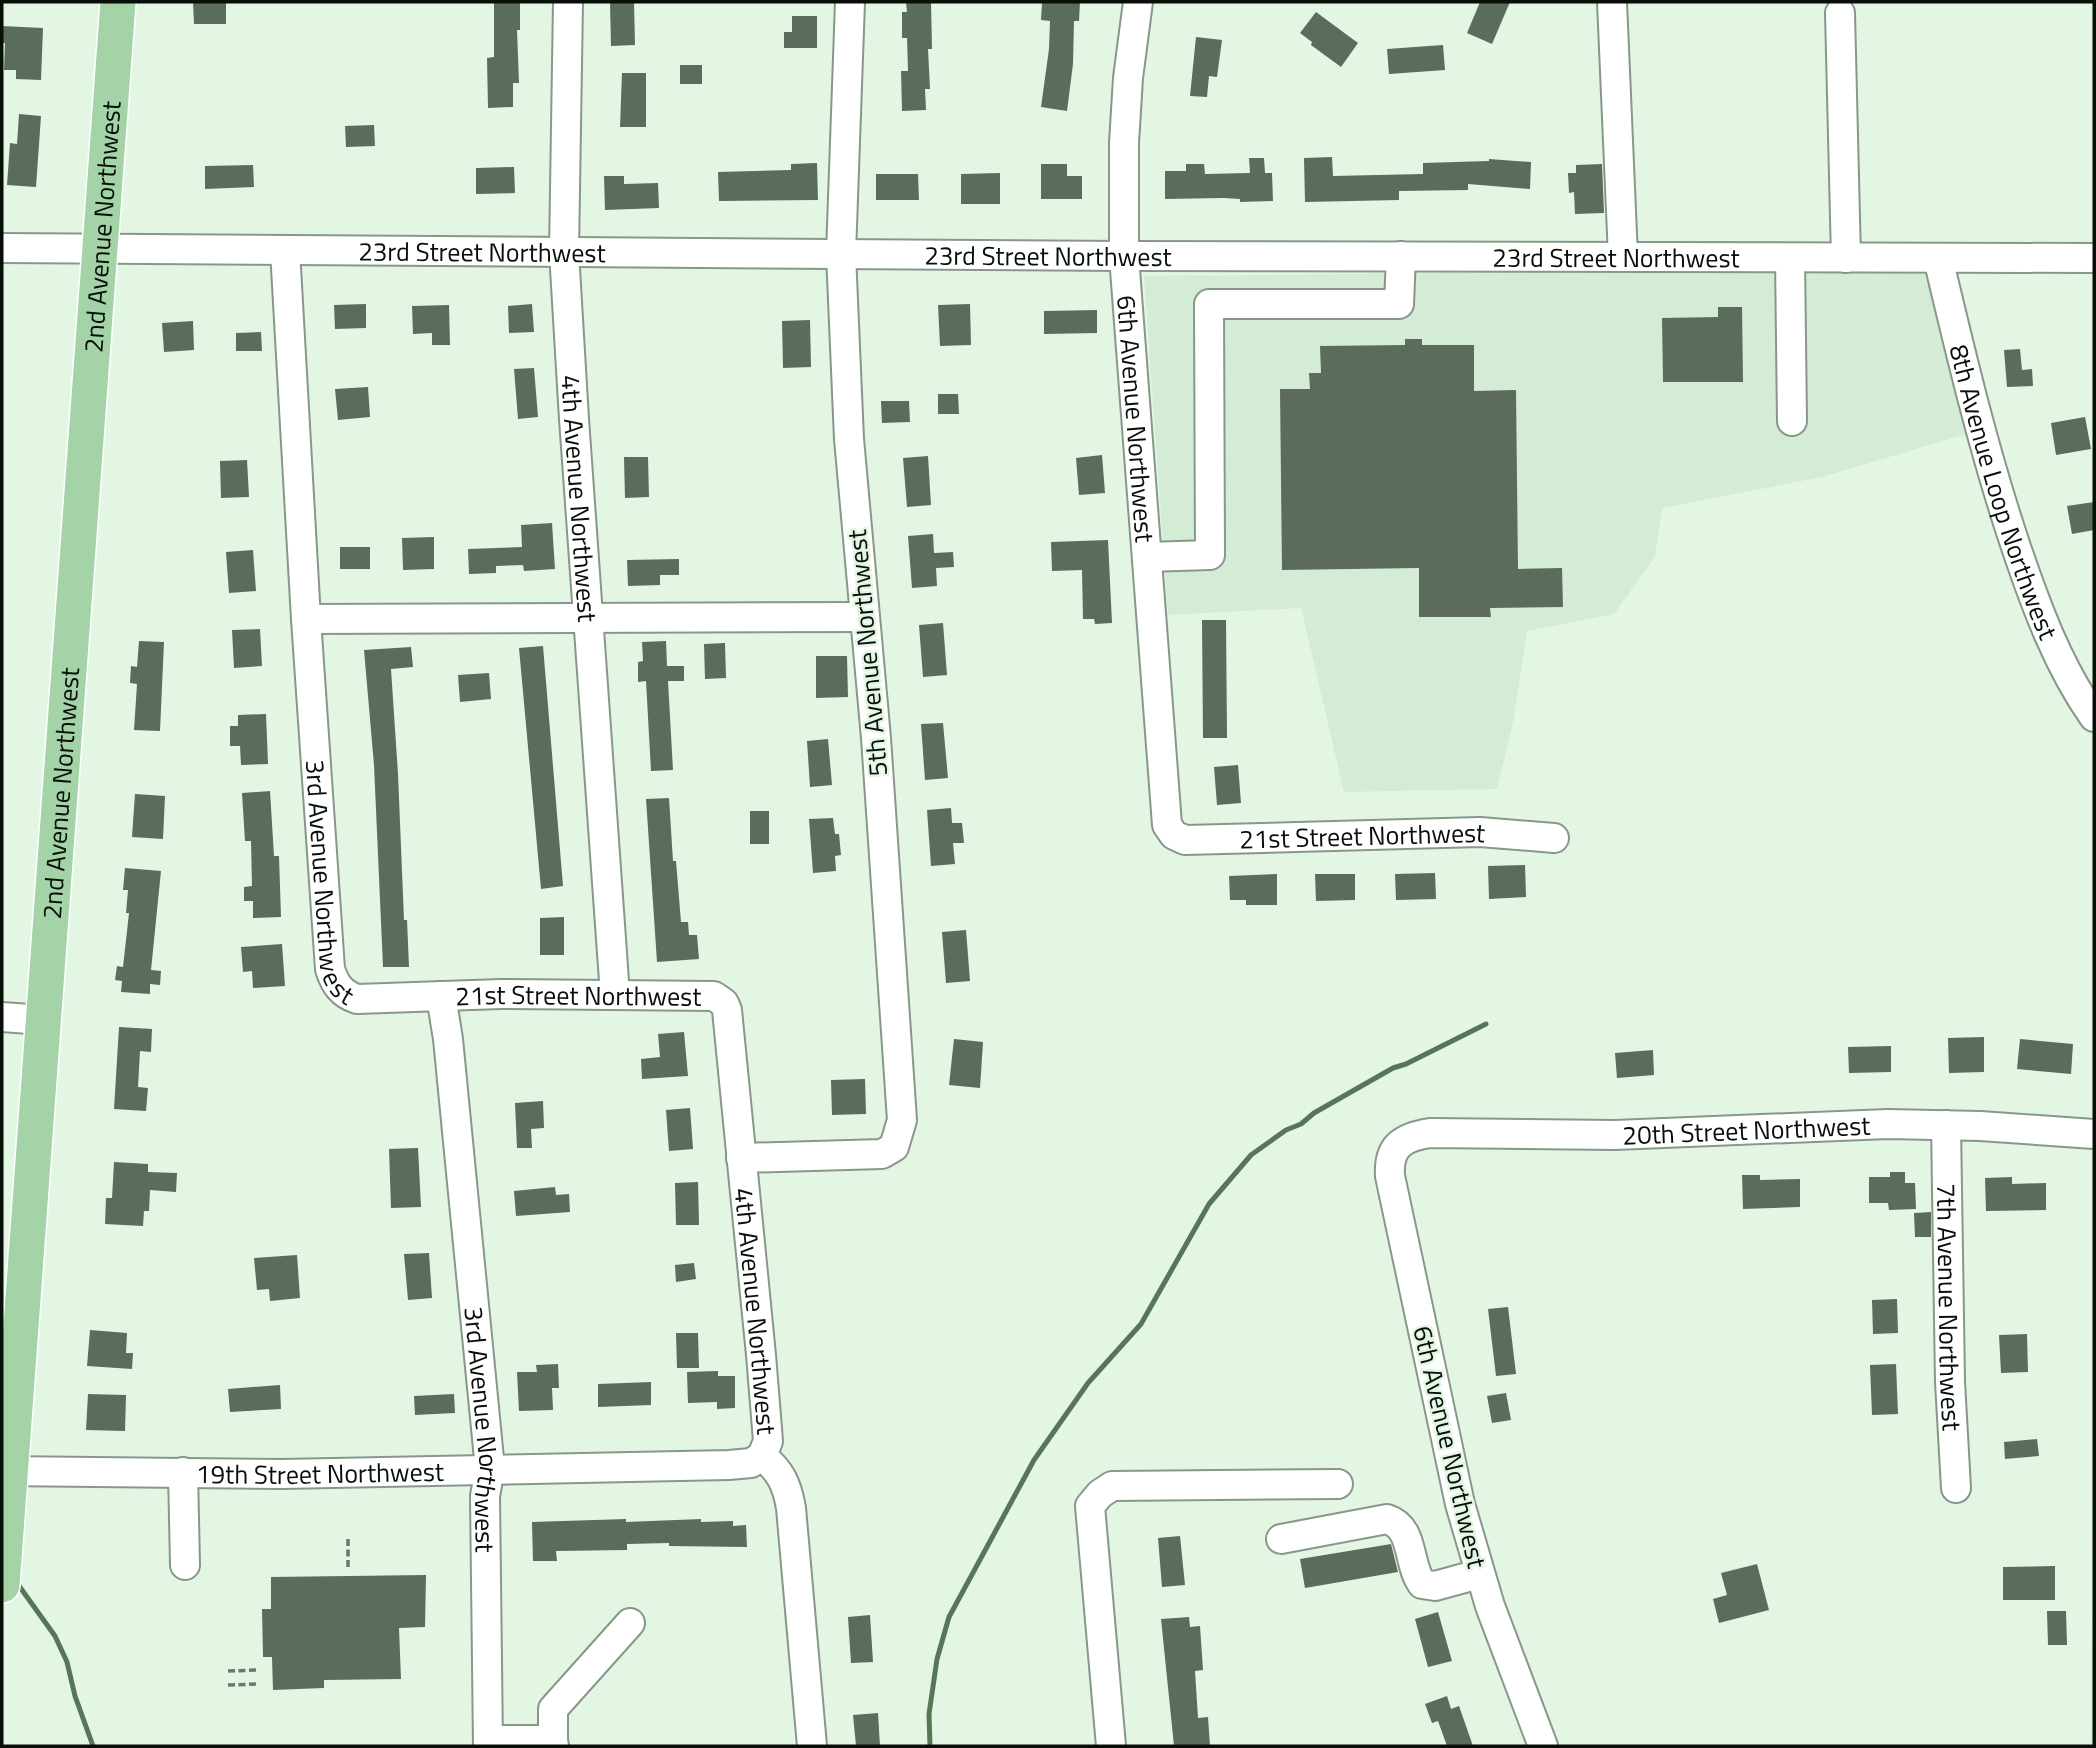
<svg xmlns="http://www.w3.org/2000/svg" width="2096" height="1748" font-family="'Titillium Web',sans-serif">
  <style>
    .built { fill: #d4ecd5 }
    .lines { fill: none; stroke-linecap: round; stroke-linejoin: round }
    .stream { stroke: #567658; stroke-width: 5 }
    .building { fill: #5b6b5c }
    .minor-casing { stroke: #879888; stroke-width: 32 }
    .major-casing { stroke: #fff; stroke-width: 38 }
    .path { stroke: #6b776c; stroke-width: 3.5; stroke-dasharray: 7 3.5; stroke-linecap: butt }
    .minor { stroke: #fff; stroke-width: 28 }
    .major { stroke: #a3d3a7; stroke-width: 35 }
    .labels { text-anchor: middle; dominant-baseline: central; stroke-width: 5; stroke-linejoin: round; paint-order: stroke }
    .street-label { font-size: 26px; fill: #080e08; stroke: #e3f6e4 }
  </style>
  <rect width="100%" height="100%" fill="#e3f6e4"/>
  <g class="built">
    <path d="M1930 268 1970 433 1822 477 1662 508 1655 557 1614 614 1527 631 1513 723 1497 789 1344 792 1301 608 1168 615 1144 276Z"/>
    <path d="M2093 1498 2094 1746H2091Z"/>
  </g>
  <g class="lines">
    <g class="stream">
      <path d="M17 1583 55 1636 67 1662 75 1696 93 1746"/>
      <path d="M930 1746 929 1714 937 1659 949 1617 1034 1460 1088 1383 1141 1324 1209 1204 1251 1155 1286 1130 1301 1124 1314 1113 1393 1068 1406 1064 1486 1024"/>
    </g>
  </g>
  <g class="building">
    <path d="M193 2H226V24H194Z"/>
    <path d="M494 2H520V30H517L519 83H513V107L488 108 487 58 494 57Z"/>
    <path d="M610 2H634L635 45 611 46Z"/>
    <path d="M906 2H931L932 49H928L930 89H925L926 110 902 111 901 71H908L907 38H902V12H907Z"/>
    <path d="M1053 2H1080L1079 21H1074L1073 64 1067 111 1041 107 1049 49 1050 21 1041 20 1042 3Z"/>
    <path d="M1480 2H1510L1492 44 1467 33Z"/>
    <path d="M1316 12 1358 43 1341 67 1311 45 1312 42 1300 33Z"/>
    <path d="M792 16H817V48H784V32H792Z"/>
    <path d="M2 26 43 28 41 80 16 79V70H4L5 43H2Z"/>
    <path d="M1196 37 1222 40 1217 77 1209 76 1207 97 1190 96Z"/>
    <path d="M1443 45 1445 70 1389 74 1387 49Z"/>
    <rect x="680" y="65" width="22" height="19"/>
    <path d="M622 73H646V127H620Z"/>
    <path d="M19 114 41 116 36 187 7 185 10 143 17 144Z"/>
    <path d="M374 125 375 146 346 147 345 126Z"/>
    <path d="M1332 157 1333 176 1423 174V163L1489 161V159L1531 162 1530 189 1468 184V190L1399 191V200L1305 202 1304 158Z"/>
    <path d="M1249 158H1264L1265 173H1272L1273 201 1240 202V199L1224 198 1165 199V171H1186V164H1204L1205 174 1250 173Z"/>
    <path d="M817 163 818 200 719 201 718 172 791 170V164Z"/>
    <path d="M1041 164H1067V176H1082V199H1041Z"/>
    <path d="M1602 164 1604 213 1575 214 1574 192 1569 193 1568 173H1576V165Z"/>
    <path d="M253 165 254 187 205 189V166Z"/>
    <path d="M514 167 515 193 476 194V168Z"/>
    <path d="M1000 173V204H961V174Z"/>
    <path d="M876 174H918L919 200H876Z"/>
    <path d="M604 176H624V184L658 183 659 208 605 210Z"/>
    <path d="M366 304V328L335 329 334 305Z"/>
    <path d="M532 304 534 332 509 333 508 306Z"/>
    <path d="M970 304 971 345 940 346 938 305Z"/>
    <path d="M449 305 450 345H432V333L413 334 412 306Z"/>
    <path d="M1718 307H1742L1743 382H1663L1662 318 1718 317Z"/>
    <path d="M1097 310V333L1044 334V311Z"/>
    <path d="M810 320 811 367 783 368 782 321Z"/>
    <path d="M193 321 194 350 164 352 162 323Z"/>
    <path d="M261 332 262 351H236V333Z"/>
    <path d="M1405 339H1422V345H1474V391L1516 390 1518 569 1562 568 1563 607 1490 608 1491 617H1419V568L1282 570 1280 389H1310L1309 373H1321L1320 346 1405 345Z"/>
    <path d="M2020 349 2022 370 2032 369 2033 386 2007 387 2004 350Z"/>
    <path d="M534 368 538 417 518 419 514 369Z"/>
    <path d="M368 387 370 417 338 420 335 389Z"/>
    <path d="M938 394H958L959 414H938Z"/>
    <path d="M881 401H909L910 422 882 423Z"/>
    <path d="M2085 417 2091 449 2056 455 2051 423Z"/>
    <path d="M1102 455 1105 493 1079 495 1076 458Z"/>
    <path d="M928 456 931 505 907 507 903 458Z"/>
    <path d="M624 457H648L649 497 625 498Z"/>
    <path d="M247 460 249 497 221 498 220 461Z"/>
    <path d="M2094 502V530L2072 534 2067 506Z"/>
    <path d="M552 523 555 569 524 571 523 565 496 566V573L469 574 468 549 522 547 521 525Z"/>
    <path d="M933 534 934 553 953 552 954 567 936 568 937 586 912 588 908 536Z"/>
    <path d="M434 537V569L403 570 402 538Z"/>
    <path d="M1108 540 1112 623 1095 624 1094 619H1083L1082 570 1052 571 1051 542Z"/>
    <rect x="340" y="547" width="30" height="22"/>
    <path d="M253 550 256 591 229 593 226 552Z"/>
    <path d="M679 559V575H660V585L628 586 627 560Z"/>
    <path d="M1202 620H1226L1227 738H1203Z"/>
    <path d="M943 623 947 675 923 677 919 625Z"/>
    <path d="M260 629 262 666 234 668 232 630Z"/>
    <path d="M139 641 164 642 160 731 134 730 137 684 130 683 131 666 137 667Z"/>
    <path d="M666 641 667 666H684V681H668L673 770 651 771 646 681 638 682V662L643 661 642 642Z"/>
    <path d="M725 643 726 678 705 679 704 644Z"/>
    <path d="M543 646 563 886 541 889 519 648Z"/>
    <path d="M411 647 413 667 391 669 398 774 404 920H407L409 967H383L374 765 364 650Z"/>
    <path d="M816 656H847L848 697 816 698Z"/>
    <path d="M489 673 491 699 460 702 458 675Z"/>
    <path d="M266 714 268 764 241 765 240 746H230V726H238V715Z"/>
    <path d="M943 723 948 778 925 780 921 724Z"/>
    <path d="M828 739 832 785 810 787 807 741Z"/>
    <path d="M1238 765 1241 803 1217 805 1214 767Z"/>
    <path d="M270 791 274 856H279L281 917 253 918V901H244V887L252 886 251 841H245L242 793Z"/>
    <path d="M135 794 165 796 163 839 132 837Z"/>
    <path d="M669 798 673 861H676L681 922H688L689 935H697L699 959 657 962 646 799Z"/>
    <path d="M951 808 952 823H962L964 843H953L955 864 931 866 927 810Z"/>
    <rect x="750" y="811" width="19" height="33"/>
    <path d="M833 818 835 834H839L841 855 835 856 836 871 813 873 809 819Z"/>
    <path d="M1525 865 1526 897 1489 899 1488 866Z"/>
    <path d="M125 868 161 871 151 970 161 971 160 985 150 984V994L121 992 122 981 115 980 117 966 123 967 129 913H126L128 890H123Z"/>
    <path d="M1435 873 1436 899 1396 900 1395 874Z"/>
    <path d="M1277 874V905H1246V900H1230L1229 876Z"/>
    <path d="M1315 874H1355V900L1316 901Z"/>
    <path d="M564 917V955H540V918Z"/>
    <path d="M966 930 970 981 946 983 942 932Z"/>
    <path d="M282 944 285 986 253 988 252 971 243 972 241 947Z"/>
    <path d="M119 1027 152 1029 151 1052 140 1051 138 1087 148 1088 146 1111 114 1109Z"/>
    <path d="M684 1032 688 1076 642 1079 641 1059 660 1057 658 1034Z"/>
    <path d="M1984 1037V1072L1949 1073 1948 1038Z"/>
    <path d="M954 1039 983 1042 980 1088 949 1085Z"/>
    <path d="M2020 1039 2073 1044 2071 1074 2017 1069Z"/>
    <path d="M1891 1046V1072L1849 1073 1848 1047Z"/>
    <path d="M1653 1050 1654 1075 1617 1078 1615 1053Z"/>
    <path d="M865 1079 866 1114 832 1115 831 1080Z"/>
    <path d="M543 1101 544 1128 531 1129 532 1148H517L515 1103Z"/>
    <path d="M690 1108 693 1149 669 1151 666 1110Z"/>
    <path d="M418 1148 421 1207 391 1208 389 1149Z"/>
    <path d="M114 1162 148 1164V1172L177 1173 176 1192 150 1190 149 1211H144L143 1226 105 1224 106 1198H112Z"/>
    <path d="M1890 1172H1905V1183H1915L1916 1209 1889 1210 1888 1203H1869V1177H1890Z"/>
    <path d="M1742 1175H1760V1180L1800 1179V1207L1743 1209Z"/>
    <path d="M2012 1177V1184L2046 1183V1210L1986 1211 1985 1178Z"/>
    <path d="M698 1182 699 1225H676L675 1183Z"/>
    <path d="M555 1187 556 1195 569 1194 570 1212 516 1216 514 1191Z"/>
    <path d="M1931 1212V1237H1915L1914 1213Z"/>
    <path d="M429 1253 432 1298 408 1300 404 1254Z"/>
    <path d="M297 1255 300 1298 270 1301 269 1289 257 1290 254 1258Z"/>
    <path d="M694 1263 696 1279 676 1282 675 1265Z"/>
    <path d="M1897 1299 1898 1333 1873 1334 1872 1300Z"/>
    <path d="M1508 1307 1516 1374 1496 1376 1488 1309Z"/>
    <path d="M90 1330 127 1333 126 1353H133L132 1369 87 1366Z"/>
    <path d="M676 1333H698L699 1368H677Z"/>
    <path d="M2027 1334 2028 1372 2001 1373 1999 1335Z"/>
    <path d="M558 1364 559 1388H552L553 1410 519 1411 517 1372H537L536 1365Z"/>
    <path d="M1896 1364 1898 1414 1872 1415 1870 1365Z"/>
    <path d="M718 1371V1376H735V1408L717 1409V1402L688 1403 687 1372Z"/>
    <path d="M651 1382V1405L598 1407V1384Z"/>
    <path d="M280 1385 281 1409 230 1412 228 1389Z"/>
    <path d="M1506 1393 1511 1420 1492 1423 1487 1396Z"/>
    <path d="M88 1394 126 1395 125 1431 86 1430Z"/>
    <path d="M454 1394 455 1413 415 1415 414 1396Z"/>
    <path d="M2037 1439 2039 1456 2005 1459 2004 1442Z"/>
    <path d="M626 1519V1522L701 1519V1522L733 1521V1526L746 1525 747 1547 669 1546V1543L627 1544V1550L556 1551 557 1561H533L532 1522Z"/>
    <path d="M1180 1536 1185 1585 1162 1587 1158 1538Z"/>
    <path d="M1391 1544 1398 1572 1305 1588 1300 1559Z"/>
    <path d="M1757 1564 1769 1610 1719 1623 1713 1599 1727 1595 1721 1573Z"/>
    <path d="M2055 1566V1600H2003V1567Z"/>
    <path d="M426 1575 425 1627 399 1628 401 1679 324 1680V1688L273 1690 272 1657H263L262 1609H271V1577Z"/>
    <path d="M2047 1611H2066L2067 1645H2048Z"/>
    <path d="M1438 1612 1452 1661 1428 1667 1415 1619Z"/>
    <path d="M870 1615 873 1662 851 1663 848 1617Z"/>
    <path d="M1189 1617 1190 1627 1200 1626 1203 1670 1195 1671 1198 1718 1208 1717 1210 1746H1174L1161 1619Z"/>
    <path d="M1447 1696 1451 1709 1459 1706 1473 1746H1447L1438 1721 1432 1723 1425 1704Z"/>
    <path d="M878 1713 880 1746H856L853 1715Z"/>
  </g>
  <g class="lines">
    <g class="minor-casing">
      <g id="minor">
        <path id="s1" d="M568 2 564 252 574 419 615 995"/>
        <path id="s2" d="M1138 2 1128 78 1124 143V256L1167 825 1174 835 1185 840 1480 832 1554 838"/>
        <path d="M1612 2 1623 257"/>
        <path d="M1840 13 1846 258"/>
        <path id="s3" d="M2 248 1124 256 2094 258"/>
        <path id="s4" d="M285 250 306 619 330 969C335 985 342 994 357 999L501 994 714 996 724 1003 727 1010 761 1355 768 1441 762 1456"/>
        <path d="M1790 258 1792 421"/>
        <path id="s5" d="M1938 258C1961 355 1984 452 2016 547 2036 606 2058 666 2094 717"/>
        <path d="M1147 557 1210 555 1209 304H1399L1401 256"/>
        <path d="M306 619 864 617"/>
        <path id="s6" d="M441 996 448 1039 490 1469 485 1496 488 1746"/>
        <path d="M2 1017 43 1020"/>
        <path id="s7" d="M1946 1125 1950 1382 1956 1488"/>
        <path d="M741 1158 882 1154 894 1147 902 1120 876 738 849 439 841 254 850 2"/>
        <path d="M762 1456C781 1471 787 1485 791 1508L812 1746"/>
        <path id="s8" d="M2 1471 282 1474 729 1465 751 1463 762 1456"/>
        <path d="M183 1472 185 1565"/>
        <path d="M1281 1539 1387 1519C1415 1528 1407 1563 1422 1584L1435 1586 1479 1574"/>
        <path d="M488 1740H553L554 1746"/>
        <path d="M553 1740V1709L630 1623"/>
        <path d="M1111 1746 1090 1506 1100 1494 1112 1486 1338 1484"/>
        <path id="s9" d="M1543 1746 1490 1606 1460 1504 1390 1176C1388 1146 1403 1137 1430 1133L1615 1135 1888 1124 1980 1126 2094 1134"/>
      </g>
    </g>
    <g class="major-casing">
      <g id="major">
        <path id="s10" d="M2 1585 118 2"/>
      </g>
    </g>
    <g class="path">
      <path d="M348 1539V1568"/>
      <path d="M228 1671 257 1670"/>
      <path d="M228 1685 257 1684"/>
    </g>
    <use href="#minor" class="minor"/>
    <use href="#major" class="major"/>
  </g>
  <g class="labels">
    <g class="street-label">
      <text stroke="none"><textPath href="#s10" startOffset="1362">2nd Avenue Northwest</textPath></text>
      <text stroke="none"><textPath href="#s3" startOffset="480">23rd Street Northwest</textPath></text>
      <text stroke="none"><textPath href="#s3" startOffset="1046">23rd Street Northwest</textPath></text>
      <text stroke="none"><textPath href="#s3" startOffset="1614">23rd Street Northwest</textPath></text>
      <text stroke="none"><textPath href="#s2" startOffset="418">6th Avenue Northwest</textPath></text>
      <text stroke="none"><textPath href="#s5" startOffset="243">8th Avenue Loop Northwest</textPath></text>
      <text stroke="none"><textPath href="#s1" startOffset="497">4th Avenue Northwest</textPath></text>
      <text transform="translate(867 653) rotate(-95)">5th Avenue Northwest</text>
      <text stroke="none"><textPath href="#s10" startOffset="794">2nd Avenue Northwest</textPath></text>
      <text stroke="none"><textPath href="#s2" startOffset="1027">21st Street Northwest</textPath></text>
      <text stroke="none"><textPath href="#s4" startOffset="634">3rd Avenue Northwest</textPath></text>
      <text stroke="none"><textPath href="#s4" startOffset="984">21st Street Northwest</textPath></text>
      <text stroke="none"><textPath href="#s9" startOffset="975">20th Street Northwest</textPath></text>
      <text stroke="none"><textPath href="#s7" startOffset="182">7th Avenue Northwest</textPath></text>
      <text stroke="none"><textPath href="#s4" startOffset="1442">4th Avenue Northwest</textPath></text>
      <text stroke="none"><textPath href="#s6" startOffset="436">3rd Avenue Northwest</textPath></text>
      <text transform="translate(1450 1447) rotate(77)">6th Avenue Northwest</text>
      <text stroke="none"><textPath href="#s8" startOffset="318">19th Street Northwest</textPath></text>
    </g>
  </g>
  <rect width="2096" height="1748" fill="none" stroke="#080e08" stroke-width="7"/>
</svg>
